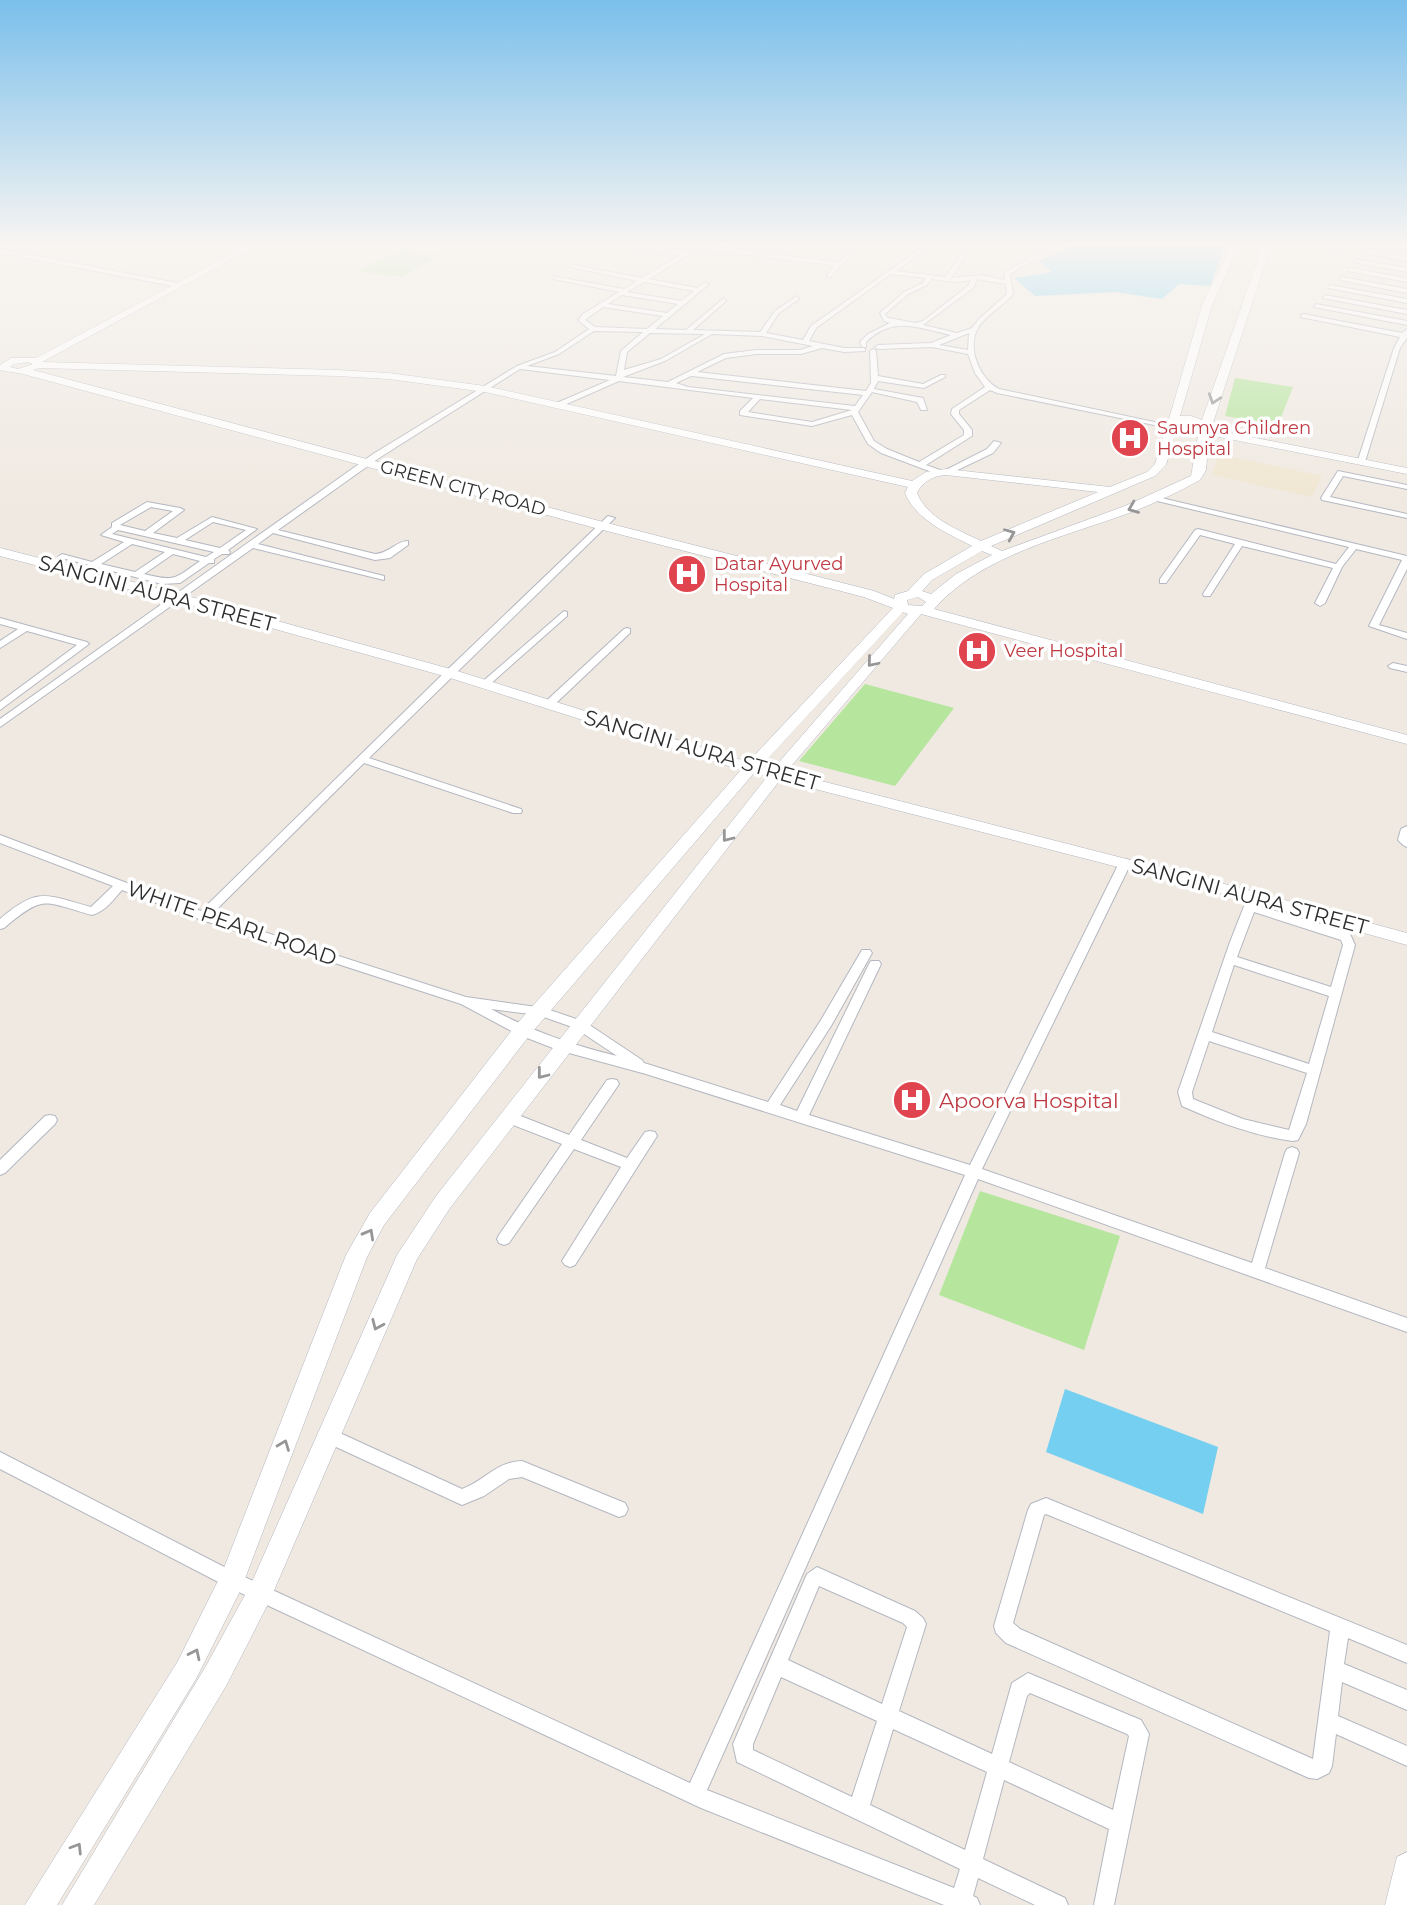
<svg xmlns="http://www.w3.org/2000/svg" width="1407" height="1905" font-family="Montserrat,sans-serif">
  <style>
    .education { fill: #f0e6d1 }
    .green { fill: #b6e59e }
    .water { fill: #75cff0 }
    .lines { fill: none; stroke-linecap: round; stroke-linejoin: round }
    .street-casing { stroke: #b4b7c1; stroke-width: 2 }
    .secondary-casing { stroke: #b4b7c1; stroke-width: 1 }
    .street { fill: #fff; fill-rule: evenodd }
    .secondary { fill: #fff; fill-rule: evenodd }
    .oneway { stroke: #969696 }
    .labels { text-anchor: middle; dominant-baseline: central; stroke-width: 7; stroke-linejoin: round; paint-order: stroke }
    .far-health-label { font-size: 18px; fill: #be3a42; stroke: #fff; text-anchor: start }
    .far-street-label { font-size: 18px; fill: #2e2e2e; stroke: #fff }
    .street-label { font-size: 21px; fill: #2e2e2e; stroke: #fff }
    .health-label { font-size: 21px; fill: #be3a42; stroke: #fff; text-anchor: start }
  </style>
  <rect width="100%" height="100%" fill="#efe9e1"/>
  <path class="education" d="M1219 454 1322 476 1312 497 1212 475Z"/>
  <g class="green">
    <path d="M401 249 439 255 401 277 358 271Z"/>
    <path d="M1235 378 1293 387 1278 425 1225 416Z"/>
    <path d="M865 684 954 708 895 786 799 761Z"/>
    <path d="M980 1191 1120 1236 1084 1350 939 1295Z"/>
  </g>
  <g class="water">
    <path d="M1079 242H1227L1210 286 1179 284 1162 299 1115 292 1035 296 1014 278 1052 272 1039 261Z"/>
    <path d="M1065 1389 1218 1447 1203 1514 1046 1452Z"/>
  </g>
  <g class="lines">
    <g class="street-casing">
      <g id="street">
        <path d="M599 242H614L685 252 705 246 837 262 852 251H856V253L840 265 830 278 827 276 834 265 705 250 691 253 649 279 697 288 704 283 709 284 655 329 686 330 724 298 726 301 693 330 760 332 775 311 797 296 799 299 779 313 766 333 803 340 811 326 923 247 928 248 896 271 945 277 963 253 966 255 951 278 982 275 1005 280V272L1057 242H1064L1010 274 1013 294C1003 306 989 313 980 325 965 346 979 378 999 389L1173 426 1169 428 997 393 990 390 959 410V414L972 430V436L926 465 940 470 941 472 937 474 881 453 868 444 852 415 812 426 740 415V411L753 398 619 381 562 406 558 404 559 402 610 380 520 369 379 458 278 530 375 554C390 553 396 541 408 541V545L390 558 375 560 273 533 258 544 384 576V580L253 548 0 727V719L373 454 517 366 555 352 589 329 578 320 583 314 619 292 554 279 552 276 624 289 637 281 570 267 573 265 642 278 680 255ZM891 274 926 278 923 283 904 292 880 313 884 321 890 323 868 334 860 342 862 347H866V342C893 315 919 328 951 335L931 343 878 345 875 347 878 349 932 347 968 354 975 373 985 387 952 409 951 414 964 430V435L919 462 887 449 874 441 858 412 872 392 917 402 921 410H927L923 398 874 389 878 381 924 388 945 377V375H941L923 384 878 376 876 351 873 349 870 351 871 383 866 391 697 372 726 358 756 354H801L822 348 844 352 865 351V349L863 348H844L809 341 816 328ZM931 279 956 282 971 280 968 286 923 321 916 323 888 318 885 314 908 294 927 285ZM977 279 1006 284 1007 294 979 319 972 328 957 333 923 325 973 288ZM644 282 694 291 681 301 627 292ZM622 295 678 304 667 313 608 304ZM603 307 663 316 647 329 595 327 585 320ZM594 331 643 332 621 351 616 376 527 366 559 354ZM650 333 705 334 661 359 624 370 627 352ZM969 333 968 350 939 345ZM712 334 762 336 813 346 800 350H756L724 354 668 382 623 377 665 361ZM691 376H692L863 395 855 406 688 387 676 383ZM760 399 852 410 812 422 748 412Z"/>
        <path d="M1297 242H1311L1343 248 1340 250Z"/>
        <path d="M0 249 178 283 181 285 178 287 0 253Z"/>
        <path d="M1367 250 1407 257V261L1365 253Z"/>
        <path d="M1355 259 1407 268V272L1353 262Z"/>
        <path d="M1350 268 1407 278V282L1348 271Z"/>
        <path d="M1342 277 1407 289V293L1340 280Z"/>
        <path d="M1330 285 1407 299V303L1328 288Z"/>
        <path d="M1325 295 1407 310V314L1323 298Z"/>
        <path d="M1316 304 1407 321V325L1314 307Z"/>
        <path d="M1303 314 1402 333 1407 329V338L1400 348 1364 465 1357 463 1394 348 1400 337 1301 317V315Z"/>
        <path d="M994 441 1001 443 993 453 949 474 942 472 987 449Z"/>
        <path d="M1338 471 1407 485V489L1343 476 1330 497 1407 514V518L1322 500 1321 498Z"/>
        <path d="M1153 496 1407 556V569L1379 625 1407 633V639L1369 626 1402 560 1356 549 1342 567 1325 603 1320 606 1315 603 1333 568 1242 546 1210 596H1204L1203 594 1235 544 1200 535 1166 583H1160V579L1195 530 1198 529 1336 564 1349 547 1153 500Z"/>
        <path d="M147 502 180 508 184 510 153 533 177 538 212 517 257 529 228 550 230 552 229 554H222L214 559V563H209L180 583 162 584 58 557 62 554 92 562 124 542 101 535 112 527V523ZM151 507 173 511 145 531 120 525ZM213 522 246 530 220 548 185 540ZM118 530 214 552 206 557 112 534ZM132 544 165 552 135 572 101 564ZM173 554 200 561C174 579 176 582 144 574Z"/>
        <path d="M608 516 615 518 369 758 521 809 522 811 521 813H513L364 763 211 915 466 997 544 1008 585 1022 642 1060 644 1063 768 1102 821 1020 862 950H870L872 953 831 1026 780 1105 797 1111 869 964 871 961H879L881 964 809 1115 970 1165 1119 863 1125 859 1129 860 1131 863 982 1169 1252 1263 1285 1153 1287 1149 1292 1147 1297 1149 1299 1153 1265 1268 1407 1318V1332L978 1179 707 1790 954 1888 960 1869 737 1762 733 1744 807 1574 817 1567 915 1611 923 1618 926 1624 899 1711 992 1754 1012 1683 1028 1673 1141 1720 1149 1734 1114 1905H1094L1109 1829 1004 1780 983 1859 1065 1898 1068 1905H1035L978 1878 973 1896 977 1898 980 1905H944L701 1808 226 1586 0 1469V1452L238 1574 690 1783 965 1175 646 1074 558 1050 517 1034 461 1004 199 919 122 890C113 900 106 911 92 915 44 902 45 893 4 928L0 929V919C39 886 46 895 91 907L113 886 0 843V835L201 911 446 671ZM491 1009 538 1015 575 1028 617 1056C570 1044 534 1032 491 1009ZM819 1586 903 1623 907 1627 882 1704 788 1660ZM781 1677 877 1721 852 1797 753 1750V1744ZM1030 1693 1127 1734 1129 1736 1113 1810 1009 1762 1027 1696ZM893 1729 987 1772 965 1850 870 1805Z"/>
        <path d="M564 611 567 612V616L488 686H482V682Z"/>
        <path d="M0 618 87 642 89 644 0 710V702L77 645 27 631 0 648V641L18 629 0 624Z"/>
        <path d="M627 628 630 629V633L553 706H545V702L624 629Z"/>
        <path d="M1393 663 1407 666V672L1390 668 1388 666Z"/>
        <path d="M1407 826V847L1403 845 1398 840 1401 829Z"/>
        <path d="M1254 892 1260 896 1256 905 1306 920 1310 910H1318L1320 913 1318 923 1350 934 1355 945 1306 1124 1298 1140 1293 1141C1254 1136 1218 1122 1182 1106L1178 1092 1230 942 1248 896ZM1254 912 1341 940 1343 945 1331 987 1237 957ZM1234 965 1329 996 1309 1064 1212 1032ZM1209 1041 1307 1073 1289 1130 1243 1119 1193 1099 1192 1092Z"/>
        <path d="M612 1079 617 1080 619 1084 581 1140 627 1158 645 1132 650 1131 655 1132 657 1136 575 1265 570 1267 565 1265 562 1261 621 1167 574 1149 509 1243 504 1245 499 1243 497 1239 499 1235 562 1144 503 1121 501 1117 503 1113 508 1112 513 1113 569 1135 607 1080Z"/>
        <path d="M50 1115 55 1116 57 1120 55 1124 5 1173 0 1175V1160L45 1116Z"/>
        <path d="M329 1428 462 1489C485 1481 495 1462 522 1461L625 1503 628 1509 625 1515 619 1517 522 1477 509 1479 484 1496 462 1505 323 1441 321 1436 323 1431Z"/>
        <path d="M1046 1498 1407 1645V1663L1348 1638 1344 1664 1407 1690V1710L1342 1682 1338 1716 1407 1746V1766L1336 1734 1332 1766 1329 1773 1317 1779 1309 1778 1006 1643 996 1633 994 1626 1028 1510 1031 1504ZM1046 1514 1330 1631 1313 1759 1020 1629 1013 1623 1044 1515Z"/>
      </g>
    </g>
    <g class="secondary-casing">
      <g id="secondary">
        <path d="M254 242H264L42 362 337 370 389 373 485 386 912 481 926 472 946 469 1110 487 1147 472 1155 464 1166 428 1164 424 1169 419 1202 305 1233 242H1241L1212 305 1180 416H1191L1202 420 1264 242H1272L1211 429 1407 468V474L1209 435 1206 470 1200 480C1178 492 1155 503 1132 512 1064 537 981 555 934 609L1407 735V744L921 614 786 772 1248 890 1407 933V945L1246 900 780 780 450 1208 417 1259 269 1602 226 1686 94 1905H62L206 1666 251 1584 397 1255 436 1196 767 777 754 773 529 1036 384 1225 367 1257 241 1589 196 1679 57 1905H25L178 1661 222 1573 346 1255 370 1213 515 1026 741 770 444 676 174 601 0 556V548L184 595 454 670 748 762 893 608 864 597 599 529 23 374 0 370V365L11 358H36ZM28 362 33 364 18 369 10 367 14 364ZM39 368 337 376 389 379 485 392 908 487 905 493C916 520 947 533 972 546L924 574 908 591 895 595 894 599 874 591 607 523 33 370ZM1190 422 1200 429 1186 431 1175 424ZM1175 434 1198 436 1191 476 1125 506 1002 551 991 546 1155 476 1166 465ZM946 475 1098 492 981 541C958 530 927 518 917 493 923 481 933 476 946 475ZM982 551 992 555 956 574 931 594 922 591 932 580ZM918 597 926 602 922 606 908 605 907 600ZM903 612 908 614 773 769 761 766Z"/>
        <path d="M1382 242 1407 244V248L1383 244Z"/>
        <path d="M1407 1852V1905H1385L1397 1857Z"/>
      </g>
    </g>
    <use href="#street" class="street"/>
    <use href="#secondary" class="secondary"/>
  </g>
  <defs><path id="oneway-chevron" d="M-2-3.5L2.5 0L-2 3.5" fill="none" stroke-width="1.6" stroke-linecap="round" stroke-linejoin="round" transform="scale(1.75)"/></defs>
  <g class="oneway">
    <use href="#oneway-chevron" transform="translate(1214 399) rotate(109)"/>
    <use href="#oneway-chevron" transform="translate(1133 508) rotate(158)"/>
    <use href="#oneway-chevron" transform="translate(1010 534) rotate(-23)"/>
    <use href="#oneway-chevron" transform="translate(872 662) rotate(130)"/>
    <use href="#oneway-chevron" transform="translate(727 837) rotate(128)"/>
    <use href="#oneway-chevron" transform="translate(542 1074) rotate(128)"/>
    <use href="#oneway-chevron" transform="translate(369 1234) rotate(-61)"/>
    <use href="#oneway-chevron" transform="translate(377 1325) rotate(114)"/>
    <use href="#oneway-chevron" transform="translate(284 1445) rotate(-69)"/>
    <use href="#oneway-chevron" transform="translate(195 1654) rotate(-64)"/>
    <use href="#oneway-chevron" transform="translate(77 1848) rotate(-58)"/>
  </g>
  <linearGradient id="sky" x2="0" y2="1"><stop stop-color="#7abfeb"/><stop offset="0.48" stop-color="#f8f5f2"/><stop offset="1" stop-color="#f8f5f2" stop-opacity="0"/></linearGradient>
  <rect width="1407" height="509" fill="url(#sky)"/>
  <defs>
    <g id="hospital-disc" transform="scale(2.0125)"><circle r="9.5" fill="#e0444e" stroke="#fff"/><path d="M-5-5h3v3.5h4V-5h3V5h-3V1.5h-4V5h-3Z" fill="#fff"/></g>
  </defs>
  <g fill-rule="evenodd">
    <use href="#hospital-disc" x="1130" y="438"/>
    <use href="#hospital-disc" x="687" y="574"/>
    <use href="#hospital-disc" x="977" y="651"/>
    <use href="#hospital-disc" x="912" y="1100"/>
  </g>
  <g class="labels">
    <g class="far-health-label">
      <text x="1157" y="428">Saumya Children<tspan x="1157" dy="21">Hospital</tspan></text>
      <text x="714" y="564">Datar Ayurved<tspan x="714" dy="21">Hospital</tspan></text>
      <text x="1004" y="651">Veer Hospital</text>
    </g>
    <g class="far-street-label">
      <text transform="translate(463 488) rotate(15)">GREEN CITY ROAD</text>
    </g>
    <g class="street-label">
      <text transform="translate(157 593) rotate(15)">SANGINI AURA STREET</text>
      <text transform="translate(702 750) rotate(16)">SANGINI AURA STREET</text>
      <text transform="translate(1250 896) rotate(15)">SANGINI AURA STREET</text>
      <text transform="translate(232 923) rotate(19)">WHITE PEARL ROAD</text>
    </g>
    <g class="health-label">
      <text x="939" y="1100">Apoorva Hospital</text>
    </g>
  </g>
</svg>
